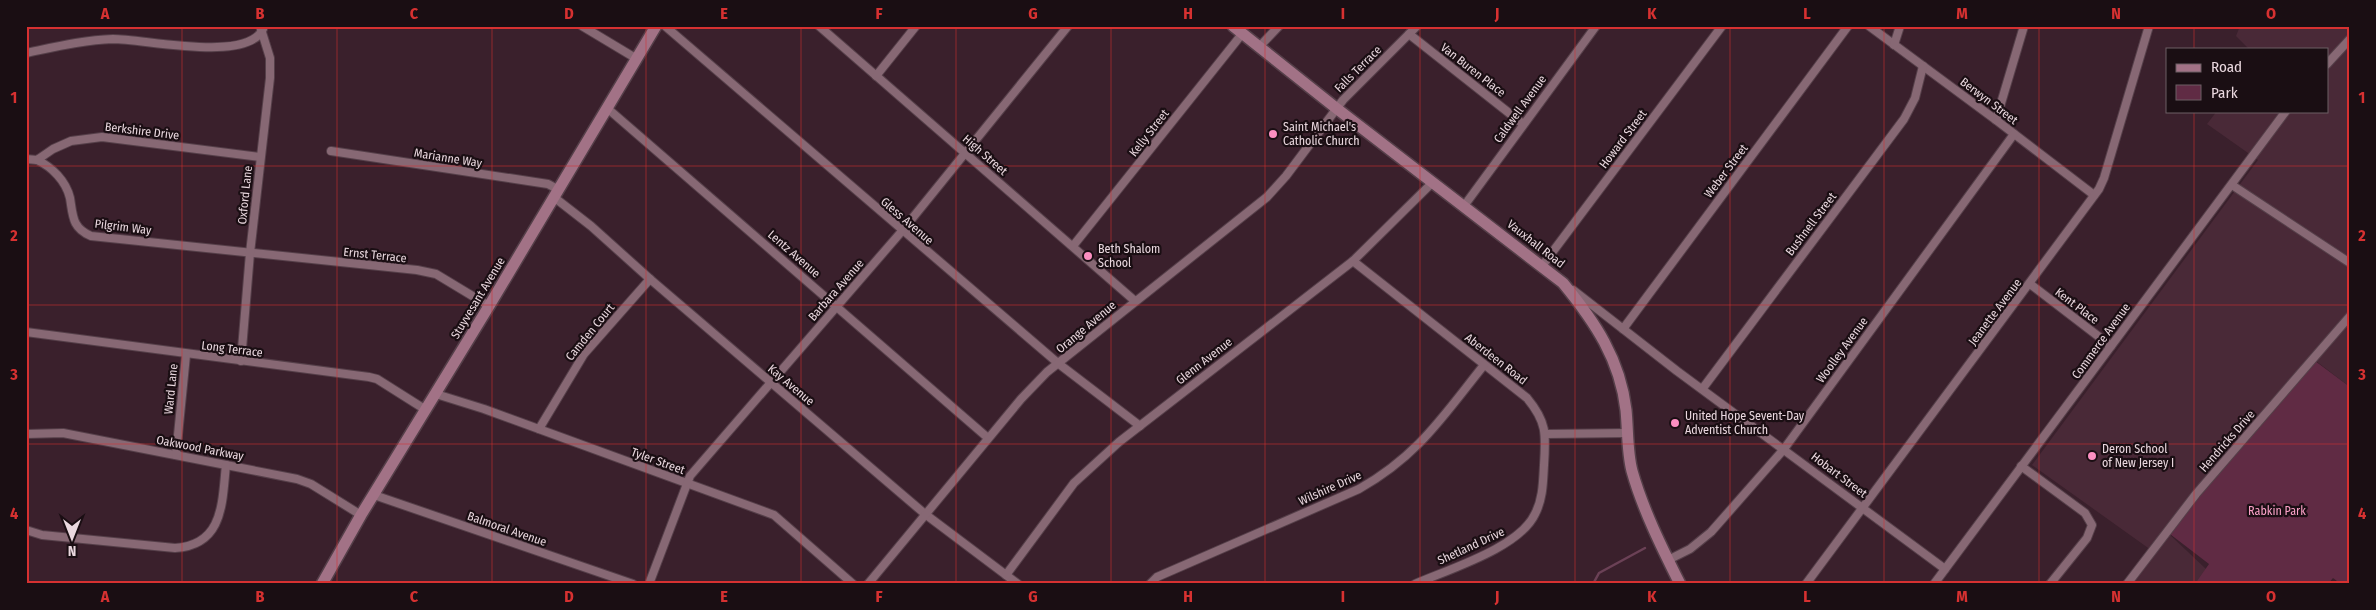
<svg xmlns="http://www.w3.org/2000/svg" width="2376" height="610" font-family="'Fira Sans Condensed',sans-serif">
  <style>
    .built { fill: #492937 }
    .green { fill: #602b44 }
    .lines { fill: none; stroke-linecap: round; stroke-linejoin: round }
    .stream { stroke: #6b4156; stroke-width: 2.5 }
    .street-casing { stroke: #553f49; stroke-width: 10 }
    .secondary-casing { stroke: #553f49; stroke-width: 14 }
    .street { stroke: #876874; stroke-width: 8 }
    .secondary { stroke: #a27286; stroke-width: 11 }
    .grid { fill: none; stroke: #d73131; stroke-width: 1; stroke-opacity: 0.55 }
    .poi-dot { fill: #fc8fc1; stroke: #1a0e13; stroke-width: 2 }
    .labels { text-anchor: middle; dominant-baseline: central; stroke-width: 4.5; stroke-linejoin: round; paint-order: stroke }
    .street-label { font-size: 12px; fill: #ead8df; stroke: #1a0e13 }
    .poi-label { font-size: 12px; fill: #ead8df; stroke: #1a0e13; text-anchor: start }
    .park-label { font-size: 12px; fill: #fca2c9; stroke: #1a0e13 }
    .neatline { fill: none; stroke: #d73131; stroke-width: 2 }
    .grid-label { font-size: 16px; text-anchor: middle; font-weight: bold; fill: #d73131 }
  </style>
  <rect width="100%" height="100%" fill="#3a202c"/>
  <path class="built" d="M2240 26H2350V387L2312 358 2169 534 2206 569 2215 584H2126L2151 550 2032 465 2258 160 2207 124 2217 111H2327V49H2249L2236 36Z"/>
  <path class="green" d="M2311 358 2350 387V584H2341L2333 578 2328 584H2195L2209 564 2166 531Z"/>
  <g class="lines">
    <path class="stream" d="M1593 584 1599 573 1645 548"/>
    <g class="street-casing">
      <g id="street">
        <path d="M582 26 637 59"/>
        <path d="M665 26 1059 364 1140 426"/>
        <path d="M819 26 1135 301"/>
        <path d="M1869 26 1996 120 2094 195"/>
        <path d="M1409 34 1523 124"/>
        <path d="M1894 45 1900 26"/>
        <path d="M1259 47 1279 26"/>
        <path d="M26 53C55 47 84 40 113 39 146 39 247 63 263 29"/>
        <path d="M2327 64 2350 39"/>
        <path d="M876 76 916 26"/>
        <path d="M607 108 988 438"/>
        <path d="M1996 120 2024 26"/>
        <path d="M331 151 548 184 559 190"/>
        <path d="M26 159 37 160 53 149 71 141 102 137 260 157"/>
        <path d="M37 160C52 167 66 181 70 198 73 216 72 228 91 236L417 270 436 274 489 306"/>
        <path d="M2232 185 2350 263"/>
        <path d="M555 198 591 226 650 279 925 514 1018 584"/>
        <path d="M1464 206 1596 26"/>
        <path d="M1073 246 1242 34"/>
        <path d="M1353 261 1527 398C1547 422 1546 434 1544 465 1543 482 1543 499 1535 514 1519 548 1449 569 1415 584"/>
        <path d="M1542 266 1722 26"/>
        <path d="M2030 284 2111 346"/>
        <path d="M1573 290 1677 371 1945 569"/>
        <path d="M1623 329 1848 26"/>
        <path d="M26 332 369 377 377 379 426 410"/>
        <path d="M241 361 250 253 270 78V58L260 26"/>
        <path d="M1703 388 1904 119 1915 98 1923 66"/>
        <path d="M436 394 484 409 774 515 853 584"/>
        <path d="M539 429 584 354 650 279"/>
        <path d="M26 434 63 433 297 479 311 484 361 515"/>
        <path d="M1546 434 1628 433"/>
        <path d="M176 455 186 355"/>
        <path d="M2021 466 2085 513 2092 525 2087 538 2050 584"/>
        <path d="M374 495 633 584"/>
        <path d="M26 530 42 535 175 548C224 545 222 502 226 465"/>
        <path d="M1668 560 1690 549 1711 532 1784 449 2014 134"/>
        <path d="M1006 575 1074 483 1119 442 1353 261 1433 182"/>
        <path d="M649 584 690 476 902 231 1068 26"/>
        <path d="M868 584 1021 399 1047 372 1267 197 1286 176 1343 100 1417 26"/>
        <path d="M1150 584 1157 577 1359 489C1418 456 1443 416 1484 365"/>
        <path d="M1806 584 2099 189 2104 178 2149 26"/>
        <path d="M1934 584 2286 111"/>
        <path d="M2127 584 2196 494 2350 316"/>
      </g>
    </g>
    <g class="secondary-casing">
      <g id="secondary">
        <path d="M1233 26 1336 108 1563 283C1595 322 1620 359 1626 410 1628 430 1627 452 1632 471 1643 510 1662 548 1680 584"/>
        <path d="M322 584 361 515 489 306 656 26"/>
      </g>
    </g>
    <use href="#street" class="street"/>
    <use href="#secondary" class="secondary"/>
  </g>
  <path class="grid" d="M182 26V584M337 26V584M492 26V584M646 26V584M801 26V584M956 26V584M1111 26V584M1265 26V584M1420 26V584M1575 26V584M1730 26V584M1884 26V584M2039 26V584M2194 26V49M2194 111V584M26 166H2350M26 305H2350M26 444H2350"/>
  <g class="poi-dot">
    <circle cx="1273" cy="134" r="5"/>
    <circle cx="1088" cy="256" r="5"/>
    <circle cx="1675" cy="423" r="5"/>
    <circle cx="2092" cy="456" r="5"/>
  </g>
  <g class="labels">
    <g class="street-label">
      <text transform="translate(1358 69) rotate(-45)">Falls Terrace</text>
      <text transform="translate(1473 70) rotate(38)">Van Buren Place</text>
      <text transform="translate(1989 101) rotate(37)">Berwyn Street</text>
      <text transform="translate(1520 109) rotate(-54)">Caldwell Avenue</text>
      <text transform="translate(142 131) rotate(7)">Berkshire Drive</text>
      <text transform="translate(1149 133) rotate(-52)">Kelly Street</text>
      <text transform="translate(1623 139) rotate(-53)">Howard Street</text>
      <text transform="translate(985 155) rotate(41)">High Street</text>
      <text transform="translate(448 158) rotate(9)">Marianne Way</text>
      <text transform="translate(1726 171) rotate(-53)">Weber Street</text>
      <text transform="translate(245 195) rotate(-84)">Oxford Lane</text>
      <text transform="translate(907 221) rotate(41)">Gless Avenue</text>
      <text transform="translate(1811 224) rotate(-53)">Bushnell Street</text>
      <text transform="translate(123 227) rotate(7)">Pilgrim Way</text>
      <text transform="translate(1536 244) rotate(38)">Vauxhall Road</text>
      <text transform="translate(794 254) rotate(41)">Lentz Avenue</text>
      <text transform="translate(375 255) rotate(6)">Ernst Terrace</text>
      <text transform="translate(836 290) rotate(-49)">Barbara Avenue</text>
      <text transform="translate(478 298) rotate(-59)">Stuyvesant Avenue</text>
      <text transform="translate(2077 306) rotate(37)">Kent Place</text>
      <text transform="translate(1995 312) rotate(-53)">Jeanette Avenue</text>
      <text transform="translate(1086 327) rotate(-40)">Orange Avenue</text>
      <text transform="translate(590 332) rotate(-51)">Camden Court</text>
      <text transform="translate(2101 341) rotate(-54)">Commerce Avenue</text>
      <text transform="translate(232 349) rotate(7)">Long Terrace</text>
      <text transform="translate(1842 350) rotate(-54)">Woolley Avenue</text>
      <text transform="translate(1496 359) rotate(38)">Aberdeen Road</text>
      <text transform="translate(1204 361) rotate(-38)">Glenn Avenue</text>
      <text transform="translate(791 385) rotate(40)">Kay Avenue</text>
      <text transform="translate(171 389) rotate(-84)">Ward Lane</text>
      <text transform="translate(2227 441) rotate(-49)">Hendricks Drive</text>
      <text transform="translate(200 448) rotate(11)">Oakwood Parkway</text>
      <text transform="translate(658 461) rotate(20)">Tyler Street</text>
      <text transform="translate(1839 475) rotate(37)">Hobart Street</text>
      <text transform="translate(1330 488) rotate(-24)">Wilshire Drive</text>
      <text transform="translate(507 529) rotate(19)">Balmoral Avenue</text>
      <text transform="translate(1471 546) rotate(-25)">Shetland Drive</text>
    </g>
    <g class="poi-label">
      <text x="1283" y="127">Saint Michael's<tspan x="1283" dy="14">Catholic Church</tspan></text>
      <text x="1098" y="249">Beth Shalom<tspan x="1098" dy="14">School</tspan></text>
      <text x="1685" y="416">United Hope Sevent-Day<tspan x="1685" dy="14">Adventist Church</tspan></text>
      <text x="2102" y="449">Deron School<tspan x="2102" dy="14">of New Jersey I</tspan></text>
    </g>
    <g class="park-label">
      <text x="2277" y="511">Rabkin Park</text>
    </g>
  </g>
  <rect width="2376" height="610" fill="none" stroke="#1a0e13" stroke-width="55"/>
  <rect x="2166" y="48" width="162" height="65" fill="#1a0e13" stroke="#6d5f65"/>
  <rect x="2176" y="64" width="25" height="8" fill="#a27286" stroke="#6d5f65"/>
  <text x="2211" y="72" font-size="15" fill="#ead8df">Road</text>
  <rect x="2176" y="85" width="25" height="15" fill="#602b44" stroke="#6d5f65"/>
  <text x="2211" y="98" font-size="15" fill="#ead8df">Park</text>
  <g transform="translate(72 538) rotate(180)" stroke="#1a0e13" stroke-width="4" paint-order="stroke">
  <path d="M0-4L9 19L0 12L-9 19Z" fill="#ead8df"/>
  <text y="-8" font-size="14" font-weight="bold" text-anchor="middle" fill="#ead8df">N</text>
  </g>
  <rect x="28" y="28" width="2320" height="554" class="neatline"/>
  <g class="grid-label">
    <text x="105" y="19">A</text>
    <text x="260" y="19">B</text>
    <text x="414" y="19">C</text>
    <text x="569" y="19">D</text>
    <text x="724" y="19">E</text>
    <text x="879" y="19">F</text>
    <text x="1033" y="19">G</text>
    <text x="1188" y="19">H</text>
    <text x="1343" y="19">I</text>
    <text x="1497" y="19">J</text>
    <text x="1652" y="19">K</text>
    <text x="1807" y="19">L</text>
    <text x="1962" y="19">M</text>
    <text x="2116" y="19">N</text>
    <text x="2271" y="19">O</text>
    <text x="14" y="103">1</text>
    <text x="2362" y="103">1</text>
    <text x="14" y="241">2</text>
    <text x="2362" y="241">2</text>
    <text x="14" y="380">3</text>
    <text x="2362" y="380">3</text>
    <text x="14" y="519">4</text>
    <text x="2362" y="519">4</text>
    <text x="105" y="602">A</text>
    <text x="260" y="602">B</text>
    <text x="414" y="602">C</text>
    <text x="569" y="602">D</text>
    <text x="724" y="602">E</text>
    <text x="879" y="602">F</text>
    <text x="1033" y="602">G</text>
    <text x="1188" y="602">H</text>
    <text x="1343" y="602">I</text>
    <text x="1497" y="602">J</text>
    <text x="1652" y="602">K</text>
    <text x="1807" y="602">L</text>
    <text x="1962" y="602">M</text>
    <text x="2116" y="602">N</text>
    <text x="2271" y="602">O</text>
  </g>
</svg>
